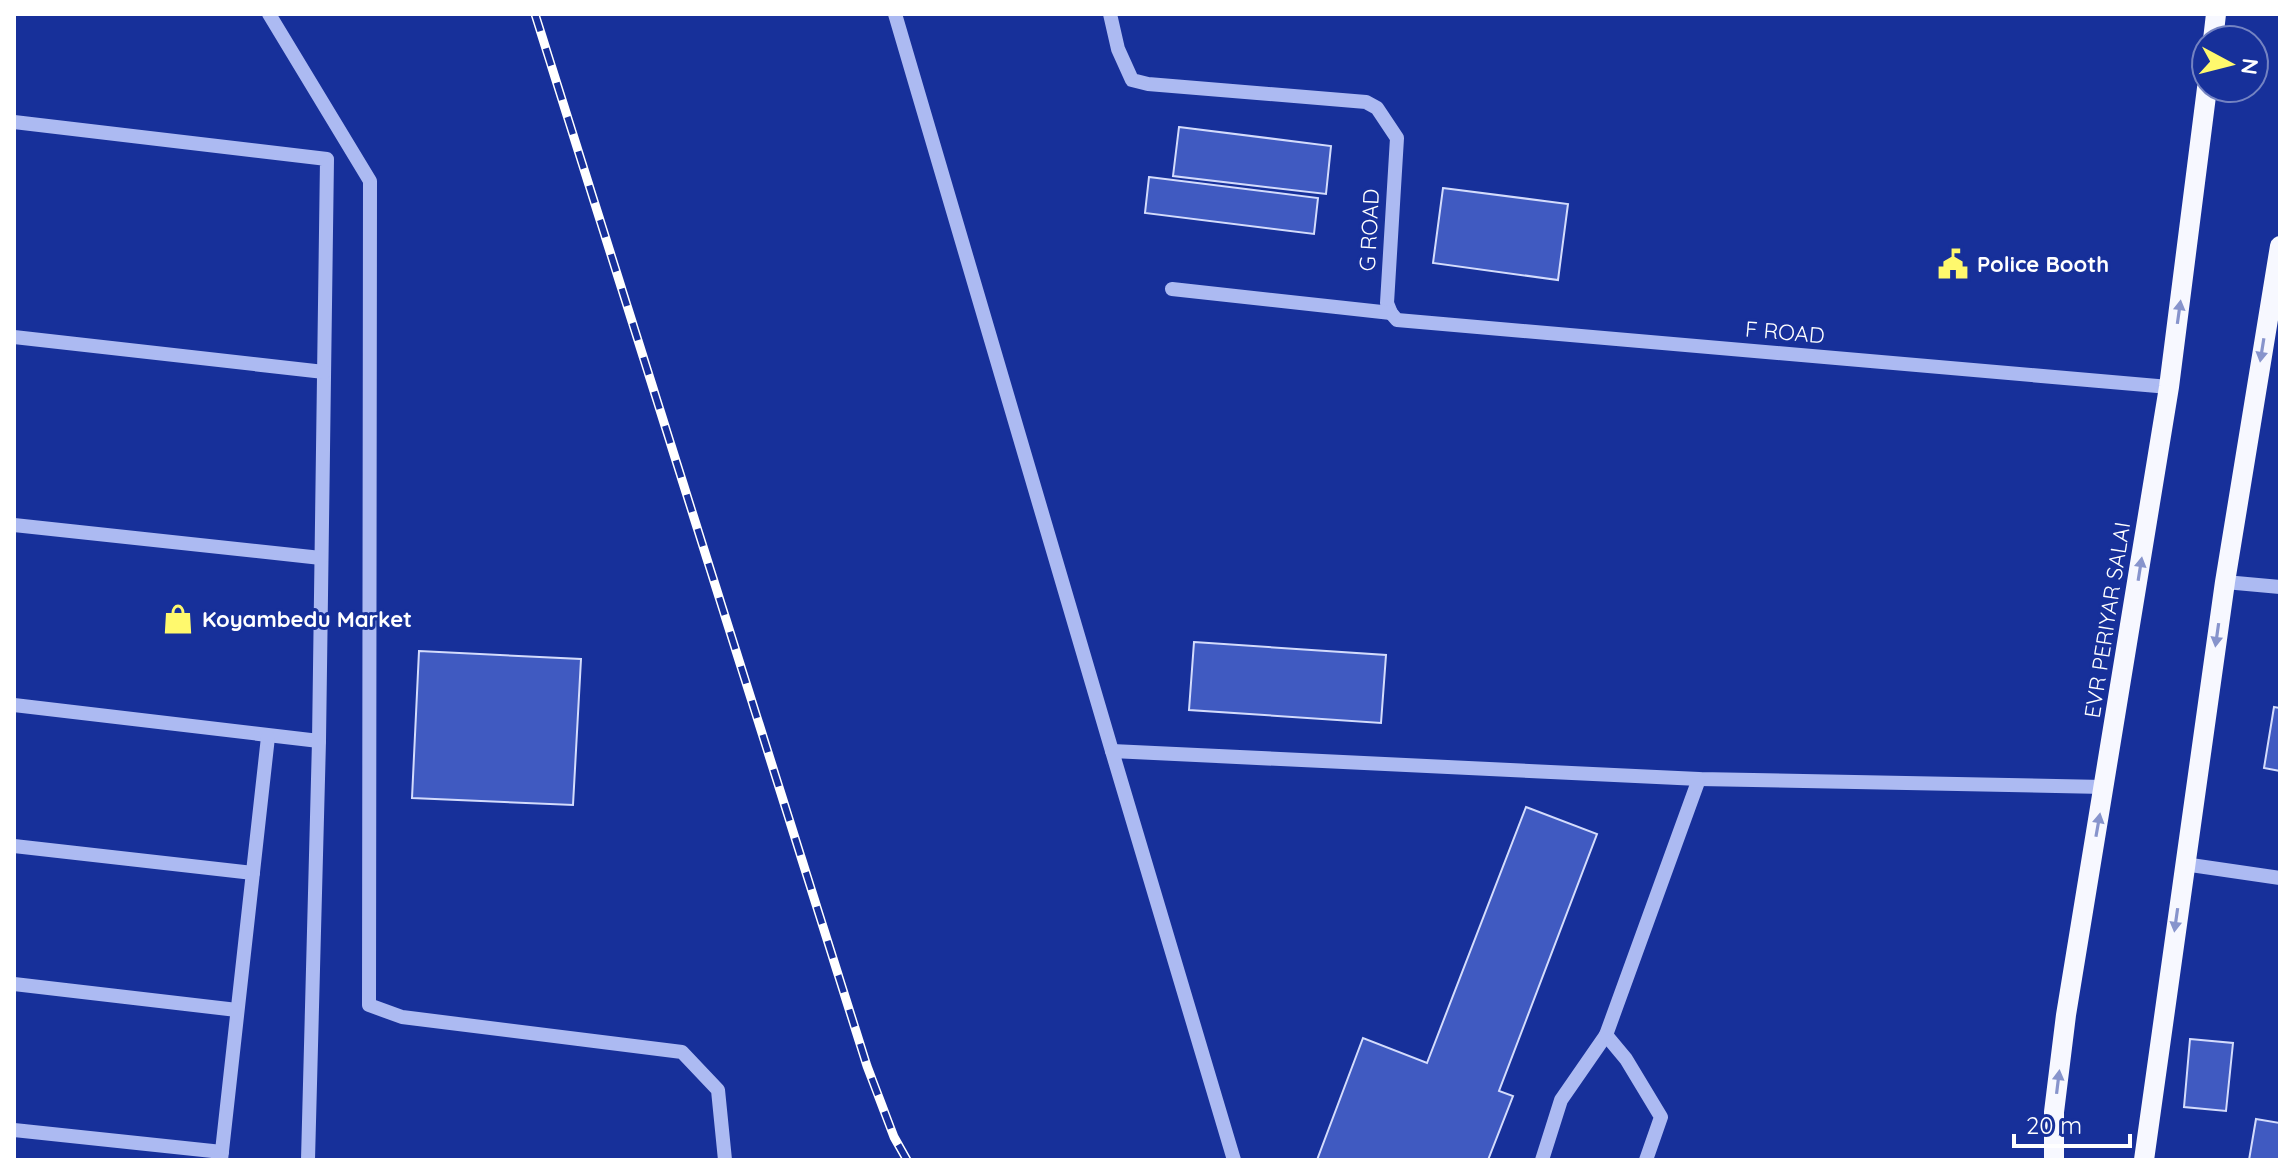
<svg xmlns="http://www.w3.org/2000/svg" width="2294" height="1174" font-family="Quicksand,sans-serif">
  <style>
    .building { fill: #405ac1; stroke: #d4dcfc; stroke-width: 2 }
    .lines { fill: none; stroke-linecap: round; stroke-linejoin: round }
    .minor { stroke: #acbaf2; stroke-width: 14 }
    .major { stroke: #f7f8ff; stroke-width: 20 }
    .rail-casing { stroke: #fff; stroke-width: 9 }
    .rail { stroke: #17309a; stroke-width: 6; stroke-dasharray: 18; stroke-linecap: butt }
    .oneway { fill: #8794cc }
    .labels { text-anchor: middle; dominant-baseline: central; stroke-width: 6; stroke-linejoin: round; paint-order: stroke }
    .street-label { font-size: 22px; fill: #fff; stroke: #17309a }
    .poi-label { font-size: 22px; font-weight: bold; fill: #fff; stroke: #17309a; text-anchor: start }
  </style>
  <rect width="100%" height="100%" fill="#17309a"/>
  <g class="building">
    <path d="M1179 127 1331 146 1326 194 1173 176Z"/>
    <path d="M1149 177 1318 198 1314 234 1145 213Z"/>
    <path d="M1443 188 1568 204 1558 280 1433 263Z"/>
    <path d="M1194 642 1386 655 1381 723 1189 710Z"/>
    <path d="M419 651 581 659 573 805 412 798Z"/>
    <path d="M2274 707 2280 708V771L2264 768Z"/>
    <path d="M1526 807 1597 834 1499 1091 1513 1096 1488 1160H1317L1363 1038 1427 1063Z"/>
    <path d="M2190 1039 2233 1043 2226 1111 2184 1107Z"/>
    <path d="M2256 1119 2280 1123V1160H2249Z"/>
  </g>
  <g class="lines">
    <g class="minor">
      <path d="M269 14 370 181 369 1005 402 1017 682 1052 718 1090 725 1160"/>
      <path d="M895 14 1112 751"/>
      <path d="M1110 14 1118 49 1132 80 1148 84 1366 102 1377 108 1397 138 1387 303 1391 313 1397 320 2169 387"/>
      <path d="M14 122 327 159 319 741 14 705"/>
      <path d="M1172 289 1391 313"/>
      <path d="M14 337 324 372"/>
      <path d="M14 525 321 558"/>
      <path d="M2225 582 2280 587"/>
      <path d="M14 846 253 873"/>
      <path d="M2184 864 2280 878"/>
      <path d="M14 984 237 1010"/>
      <path d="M14 1130 222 1152"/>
      <path d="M221 1160 268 737"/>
      <path d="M308 1160 319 741"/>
      <path d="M1234 1160 1112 751 1699 779 2104 787"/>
      <path d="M1542 1160 1561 1100 1606 1035"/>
      <path d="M1646 1160 1661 1117 1626 1059 1606 1035 1699 779"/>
    </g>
    <g class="major">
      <path d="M2213 40 2216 14"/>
      <path d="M2054 1160V1112L2066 1015 2169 387 2207 88"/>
      <path d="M2144 1160 2225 582 2280 246"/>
    </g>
    <g class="rail-casing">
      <path id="rail" d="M535 14 867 1066 894 1137 907 1160"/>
    </g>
    <use href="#rail" class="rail"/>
  </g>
  <defs><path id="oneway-solid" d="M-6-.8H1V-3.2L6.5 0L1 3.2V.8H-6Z" transform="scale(2)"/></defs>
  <g class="oneway">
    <use href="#oneway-solid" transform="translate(2179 312) rotate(-82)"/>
    <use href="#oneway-solid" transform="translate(2262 350) rotate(99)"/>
    <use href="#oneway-solid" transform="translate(2140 569) rotate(-81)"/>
    <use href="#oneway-solid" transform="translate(2217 635) rotate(98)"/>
    <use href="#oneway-solid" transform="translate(2098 825) rotate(-80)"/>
    <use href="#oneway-solid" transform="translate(2176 920) rotate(98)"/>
    <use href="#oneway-solid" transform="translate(2058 1082) rotate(-83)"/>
  </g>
  <defs>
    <g id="civic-bare" transform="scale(2.4)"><path d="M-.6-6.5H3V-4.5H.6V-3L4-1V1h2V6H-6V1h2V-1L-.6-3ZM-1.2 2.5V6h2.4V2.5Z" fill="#fff96d" stroke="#17309a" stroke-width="2.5" paint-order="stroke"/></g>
    <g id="shop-bare" transform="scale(2.4)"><path d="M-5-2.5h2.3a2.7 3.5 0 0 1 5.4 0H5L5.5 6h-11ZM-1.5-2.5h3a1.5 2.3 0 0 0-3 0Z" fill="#fff96d" stroke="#17309a" stroke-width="2.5" paint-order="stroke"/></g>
  </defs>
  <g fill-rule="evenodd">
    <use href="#civic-bare" x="1953" y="264"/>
    <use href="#shop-bare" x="178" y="619"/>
  </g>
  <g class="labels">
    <g class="street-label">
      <text transform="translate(1369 230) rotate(-87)">G ROAD</text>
      <text transform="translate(1785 332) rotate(5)">F ROAD</text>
      <text transform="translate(2107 620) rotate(-81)">EVR PERIYAR SALAI</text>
    </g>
    <g class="poi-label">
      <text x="1977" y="264">Police Booth</text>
      <text x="202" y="619">Koyambedu Market</text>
    </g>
  </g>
  <rect width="2294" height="1174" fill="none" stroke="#ffffff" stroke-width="32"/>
  <g transform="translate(2230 64) rotate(97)"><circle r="38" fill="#17309a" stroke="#7483c2" stroke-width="2"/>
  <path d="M0-6L14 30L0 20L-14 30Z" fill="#fff96d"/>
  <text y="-12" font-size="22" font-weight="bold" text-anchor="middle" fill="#ffffff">N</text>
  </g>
  <path d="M2014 1134v12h116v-12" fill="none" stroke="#ffffff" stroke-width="4"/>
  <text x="2026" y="1134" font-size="24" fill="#ffffff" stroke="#17309a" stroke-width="6" paint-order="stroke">20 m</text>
</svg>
